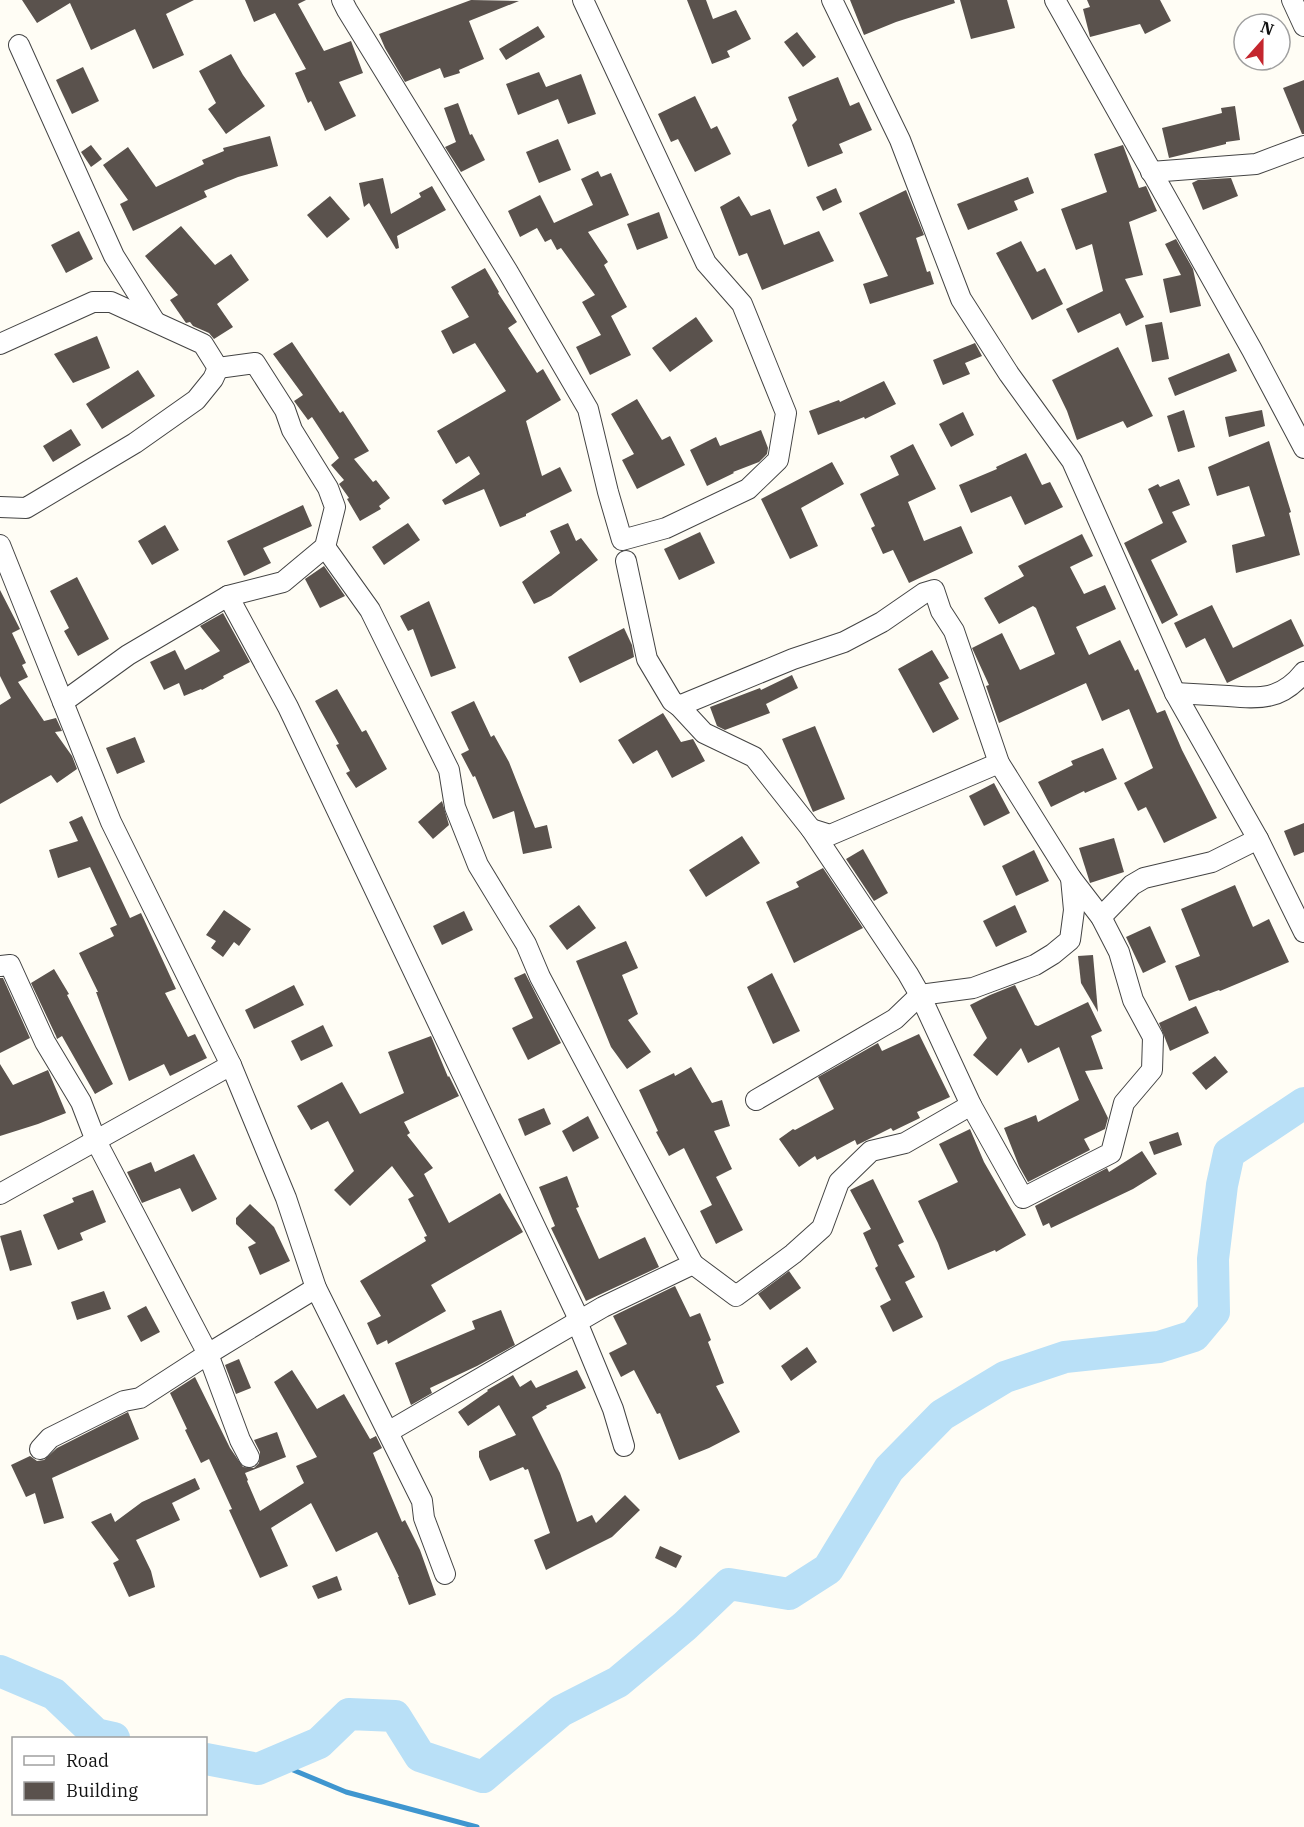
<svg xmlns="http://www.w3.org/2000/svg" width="1304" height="1827" font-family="'IBM Plex Serif',serif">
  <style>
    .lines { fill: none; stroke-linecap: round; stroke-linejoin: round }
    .stream { stroke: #3f96cf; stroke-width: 5 }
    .river { stroke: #b9e0f7; stroke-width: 32 }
    .building { fill: #5a524d }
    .minor-casing { stroke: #444; stroke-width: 22 }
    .minor { stroke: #fff; stroke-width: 20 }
  </style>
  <rect width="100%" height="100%" fill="#fffdf5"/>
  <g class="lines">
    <path class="stream" d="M274 1762 346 1792 477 1827"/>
    <g class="river">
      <path d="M0 1671 54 1694 96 1734 114 1738"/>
      <path d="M206 1759 258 1769 319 1743 349 1714 395 1716 420 1756 483 1777 561 1711 618 1682 685 1626 729 1584 789 1594 828 1569 889 1469 942 1415 1005 1377 1065 1357 1159 1347 1194 1336 1214 1312 1213 1259 1222 1185 1229 1153 1304 1103"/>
    </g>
  </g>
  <g class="building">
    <path d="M22 0H194L166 14 184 55 153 69 135 29 91 50 70 3 37 23Z"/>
    <path d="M245 0H306L298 4 324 51 351 41 363 73 339 82 356 116 325 131 311 101 308 103 295 73 306 69 275 13 254 22Z"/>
    <path d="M471 0 519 1 469 21 484 59 459 70 460 73 444 78 440 68 405 82 385 48 379 34Z"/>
    <path d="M687 0H706L713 19 736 10 751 39 727 51 730 57 712 64Z"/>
    <path d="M850 0H954L955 3 896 22 864 35Z"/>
    <path d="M960 0H1007L1015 28 971 39Z"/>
    <path d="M1087 0H1160L1171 21 1145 34 1140 24 1090 37 1083 9 1090 7Z"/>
    <path d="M538 26 545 37 506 60 499 49Z"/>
    <path d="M797 32 816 57 803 67 784 42Z"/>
    <path d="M231 54 243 75 265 106 226 134 208 109 216 103 199 71Z"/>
    <path d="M83 67 99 101 72 114 56 80Z"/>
    <path d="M539 72 546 87 581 74 596 114 568 124 558 99 518 115 506 84Z"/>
    <path d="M838 77 850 106 859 102 872 130 839 144 843 153 808 167 792 125 797 120 788 97Z"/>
    <path d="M1304 80V134H1302L1283 88Z"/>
    <path d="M695 96 711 129 717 126 731 154 695 172 678 139 671 142 658 114Z"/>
    <path d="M458 103 470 135 472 134 485 160 461 172 445 147 456 142 444 108Z"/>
    <path d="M1235 106 1240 140 1226 142V144L1169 158 1162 128 1222 113 1221 108Z"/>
    <path d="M270 136 278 166 238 177 204 191 207 197 133 231 120 204 128 200 103 165 128 147 156 187 204 164 202 160 224 151 223 148Z"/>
    <path d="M558 139 571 170 539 183 526 152Z"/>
    <path d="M91 145 102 159 91 167 81 152Z"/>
    <path d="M1123 145 1139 188 1146 186 1157 211 1129 222 1143 275 1125 279 1144 317 1126 326 1120 313 1078 333 1066 309 1103 291 1092 244 1076 250 1061 209 1107 192 1094 154Z"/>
    <path d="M598 171 601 177 611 173 629 215 588 232 608 262 604 265 627 307 611 316 631 355 590 375 576 347 601 335 582 302 595 295 561 248 557 250 551 239 545 242 537 228 520 237 508 211 540 195 554 223 593 205 581 179Z"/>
    <path d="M1028 177 1034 193 1014 201 1018 210 968 230 957 204Z"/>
    <path d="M383 178 391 214 421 197 419 193 432 186 446 210 397 236 399 248 396 249 369 203 364 207 359 183Z"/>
    <path d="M1231 178 1238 196 1203 210 1192 183 1198 180Z"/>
    <path d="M836 188 842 202 823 211 816 197Z"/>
    <path d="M906 190 924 235 916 238 927 272 930 271 934 284 870 304 863 284 888 276 859 213Z"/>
    <path d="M330 196 350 219 327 238 307 215Z"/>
    <path d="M739 196 751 216 770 209 784 245 819 231 834 261 762 290 747 253 739 256 720 207Z"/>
    <path d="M659 212 668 238 637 250 627 224Z"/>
    <path d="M181 226 215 265 231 254 249 280 217 304 233 327 214 339 209 333 193 326 190 322 186 323 170 300 178 295 145 256Z"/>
    <path d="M79 231 93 259 66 273 51 245Z"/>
    <path d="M1176 239 1193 269 1201 306 1170 313 1163 279 1181 275 1165 244Z"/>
    <path d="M1021 241 1037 272 1045 268 1063 304 1032 320 996 253Z"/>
    <path d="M485 268 499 292 498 293 517 322 508 328 537 373 543 369 561 400 526 421 542 476 560 467 572 491 526 514V516L500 527 484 489 445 505 442 500 480 474 469 456 456 464 437 431 506 391 475 343 453 354 441 331 469 317 451 287Z"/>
    <path d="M696 317 713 341 670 372 652 348Z"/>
    <path d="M1162 322 1169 359 1152 362 1145 325Z"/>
    <path d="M97 336 110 368 73 383 54 354Z"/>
    <path d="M292 342 340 413 343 411 369 451 354 459 373 482 376 480 390 498 379 506 381 509 360 521 347 499 349 498 339 484 344 480 331 465 339 458 312 417 308 420 294 401 303 395 273 354Z"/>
    <path d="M975 343 982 356 965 363 970 374 943 385 933 360Z"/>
    <path d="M1118 347 1153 416 1127 428 1123 421 1077 440 1067 411 1052 380Z"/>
    <path d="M1229 353 1237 371 1175 396 1168 378Z"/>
    <path d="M138 370 155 396 102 429 86 404Z"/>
    <path d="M884 381 896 404 865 419 864 417 818 435 809 411 839 400 840 402Z"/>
    <path d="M637 399 662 440 670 436 685 465 637 489 622 460 634 454 611 414Z"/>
    <path d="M1184 410 1195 447 1178 452 1167 416Z"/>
    <path d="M1262 410 1265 426 1229 437 1225 417Z"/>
    <path d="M963 412 974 435 951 447 939 424Z"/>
    <path d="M71 429 81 445 53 462 43 446Z"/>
    <path d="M761 430 768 448 767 454 759 462 733 472 734 473 707 486 690 450 716 437 720 446Z"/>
    <path d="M1269 441 1291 512 1289 513 1300 555 1236 573 1232 545 1265 536 1249 486 1217 496 1208 467Z"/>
    <path d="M913 444 936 489 908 502 924 541 961 526 973 553 909 583 893 550 883 554 871 528 875 526 860 494 899 475 890 456Z"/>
    <path d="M1026 453 1042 485 1050 482 1063 507 1025 525 1011 496 971 513 959 485 997 469 996 467Z"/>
    <path d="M832 462 844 484 801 508 818 546 790 559 761 499Z"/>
    <path d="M1179 479 1190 505 1172 512 1187 542 1151 560 1178 615 1162 624 1124 543 1163 523 1148 489 1158 484 1160 487Z"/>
    <path d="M303 505 312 526 263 548 271 563 244 576 227 541Z"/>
    <path d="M408 523 420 540 384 565 372 547Z"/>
    <path d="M568 523 576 541 581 538 598 560 551 596 534 604 522 582 560 553 550 531Z"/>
    <path d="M165 525 179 550 152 565 138 541Z"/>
    <path d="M700 532 715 563 679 580 664 549Z"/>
    <path d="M1082 534 1093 556 1070 567 1084 594 1105 585 1116 609 1076 627 1089 655 1120 640 1135 671 1138 669 1157 713 1165 710 1182 750 1217 818 1164 843 1146 807 1138 811 1124 783 1153 768 1129 709 1102 721 1086 683 999 723 986 686 989 685 972 648 1002 633 1020 670 1055 654 1036 608 1033 606 999 624 984 598 1024 576 1018 566Z"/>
    <path d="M324 566 345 596 320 608 305 579Z"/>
    <path d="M77 577 109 639 78 656 64 631 69 628 50 591Z"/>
    <path d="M0 590 20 629 12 633 26 663 22 665 28 677 18 682 44 721 56 718 62 731 55 732 72 756 77 769 57 783 51 775 0 804V705L11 698 0 676Z"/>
    <path d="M429 601 456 668 431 677 413 629 408 631 400 616Z"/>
    <path d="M1212 605 1233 648 1291 619 1304 646 1227 683 1205 638 1186 648 1174 623Z"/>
    <path d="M223 613 250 662 223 676 224 678 202 690 201 689 184 696 179 683 164 690 150 662 175 650 185 670 220 651 200 626Z"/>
    <path d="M624 628 632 645 634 657 580 683 568 657Z"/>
    <path d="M932 650 949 678 939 683 959 719 933 733 898 669Z"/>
    <path d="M792 675 798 688 766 704 770 713 725 730 717 726 710 707 760 688 761 690Z"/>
    <path d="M337 689 362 732 366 730 387 769 356 788 346 773 350 771 336 745 339 744 315 701Z"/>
    <path d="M474 701 491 737 494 735 509 762 535 828 547 825 552 848 523 854 514 811 493 819 475 776 473 777 461 754 469 750 451 712Z"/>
    <path d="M663 713 681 742 693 739 705 761 672 778 657 750 633 764 618 740Z"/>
    <path d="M815 726 845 799 813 812 782 739Z"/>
    <path d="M135 737 145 762 117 774 106 748Z"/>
    <path d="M1103 748 1117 779 1085 793 1084 791 1051 807 1038 782 1073 765 1071 761Z"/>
    <path d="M994 783 1010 813 984 826 969 796Z"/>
    <path d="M442 801 449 825 433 839 418 822Z"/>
    <path d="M82 816 130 918 141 913 176 989 165 993 188 1037 195 1034 207 1058 170 1076 164 1064 129 1081 96 992H98L79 953 114 936 110 928 117 925 90 867 58 878 49 850 78 841 69 822Z"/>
    <path d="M1304 823V852L1294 856 1284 831Z"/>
    <path d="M742 836 760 863 706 897 689 870Z"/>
    <path d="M1114 838 1124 872 1090 883 1079 848Z"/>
    <path d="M863 849 888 893 874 901 846 859Z"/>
    <path d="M1034 850 1049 881 1016 896 1002 866Z"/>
    <path d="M823 868 863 928 794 963 766 902 799 887 796 882Z"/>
    <path d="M1235 885 1253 927 1269 919 1289 962 1220 991 1219 990 1189 1001 1175 966 1200 956 1181 909Z"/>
    <path d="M579 905 596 928 567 950 549 926Z"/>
    <path d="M1015 905 1027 932 996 947 983 921Z"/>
    <path d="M224 910 251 929 239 946 234 942 223 957 211 948 216 941 206 935Z"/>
    <path d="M464 911 473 930 442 945 433 926Z"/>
    <path d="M1150 926 1166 962 1143 973 1126 937Z"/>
    <path d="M626 941 638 968 622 975 638 1014 628 1020 651 1052 627 1069 611 1047 576 961Z"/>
    <path d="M1093 955 1098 1012 1081 983 1078 956Z"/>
    <path d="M54 969 69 994 67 995 113 1084 95 1094 62 1036 57 1039 56 1036 31 983Z"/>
    <path d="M525 973 561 1043 528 1060 512 1028 533 1018 514 978Z"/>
    <path d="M772 973 800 1031 773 1044 747 987Z"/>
    <path d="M0 978H3L30 1038 0 1053Z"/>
    <path d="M294 985 304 1005 254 1029 245 1010Z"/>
    <path d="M1015 985 1035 1025 1038 1026 1088 1002 1102 1031 1091 1036 1103 1069 1085 1071 1108 1118 1105 1129 1084 1139 1090 1150 1028 1182 1019 1166 1004 1128 1036 1115 1038 1122 1079 1100 1059 1047 1028 1063 1021 1048 997 1076 973 1055 987 1038 970 1005 990 995Z"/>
    <path d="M1196 1006 1209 1033 1170 1051 1159 1023Z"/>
    <path d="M323 1025 333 1046 301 1061 291 1041Z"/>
    <path d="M919 1034 950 1097 917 1112 920 1118 893 1131 891 1128 857 1145 855 1140 817 1160 815 1156 799 1167 779 1139 793 1129 795 1130 834 1109 818 1077 878 1043 882 1051Z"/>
    <path d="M431 1036 448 1077 449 1076 459 1096 404 1122 410 1133 407 1135 433 1168 424 1174 449 1223 500 1193 523 1232 431 1285 446 1311 388 1344 387 1340 377 1345 367 1323 381 1316 360 1281 426 1241 424 1237 427 1236 408 1199 414 1196 392 1166 350 1206 334 1190 354 1171 328 1121 311 1130 297 1106 342 1082 360 1114 404 1093 388 1052Z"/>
    <path d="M1215 1056 1228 1072 1206 1090 1192 1073Z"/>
    <path d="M0 1064 13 1085 48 1070 66 1113 38 1124 0 1136Z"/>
    <path d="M691 1067 712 1103 722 1100 730 1126 714 1131 732 1169 716 1177 743 1230 716 1244 700 1211 712 1205 684 1148 669 1156 656 1132 658 1131 639 1090 674 1073 675 1076Z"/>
    <path d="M544 1108 551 1124 525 1136 518 1119Z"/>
    <path d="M588 1116 599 1138 573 1152 562 1131Z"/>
    <path d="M970 1129 984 1162 1026 1235 996 1252 995 1250 948 1270 938 1243 918 1201 958 1182 939 1144Z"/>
    <path d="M1178 1132 1182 1145 1154 1155 1149 1142Z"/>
    <path d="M1142 1151 1157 1174 1133 1189 1051 1228 1049 1223 1043 1226 1035 1206 1107 1168 1109 1172Z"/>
    <path d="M194 1154 217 1199 192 1212 180 1188 142 1203 127 1172 151 1162 155 1172Z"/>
    <path d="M567 1176 579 1207 576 1208 599 1259 645 1237 659 1267 586 1301 551 1228 555 1226 539 1187Z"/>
    <path d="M873 1179 904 1242 898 1245 915 1277 905 1282 923 1317 893 1332 880 1306 891 1300 875 1268 878 1266 863 1233 871 1229 850 1190Z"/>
    <path d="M93 1190 106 1222 80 1233 83 1240 58 1250 43 1215 74 1202 72 1198Z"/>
    <path d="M250 1204 274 1227 290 1261 260 1275 248 1247 256 1243 236 1224V1218Z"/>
    <path d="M21 1230 32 1265 10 1271 0 1236Z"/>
    <path d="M789 1271 801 1288 770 1310 758 1294Z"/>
    <path d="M675 1286 690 1317 700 1313 711 1340 708 1342 724 1383 716 1386 740 1432 709 1448 679 1460 660 1413 657 1414 634 1370 621 1377 609 1353 627 1344 613 1316Z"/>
    <path d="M104 1291 111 1309 77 1320 71 1302Z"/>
    <path d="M146 1306 160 1332 141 1342 127 1316Z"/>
    <path d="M501 1310 515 1345 477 1366 430 1388 432 1393 411 1405 395 1363 475 1329 472 1321Z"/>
    <path d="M807 1347 817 1362 791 1381 781 1366Z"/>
    <path d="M239 1359 251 1388 236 1394 225 1365Z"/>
    <path d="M292 1370 317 1409 344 1394 370 1439 376 1436 382 1448 373 1453 402 1522 405 1520 420 1550 436 1595 409 1605 398 1577H399L377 1532 336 1552 311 1503 271 1528 288 1566 260 1578 229 1510 232 1509 209 1459 201 1463 185 1430 187 1429 170 1393 195 1377 230 1448 243 1467 254 1468 259 1463 260 1452 254 1440 277 1432 286 1457 245 1473 248 1480 247 1481 260 1511 304 1483 296 1466 317 1457 274 1382Z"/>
    <path d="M577 1370 586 1388 546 1406 547 1408 532 1417 560 1473 577 1522 592 1515 596 1523 625 1495 640 1510 612 1537 546 1570 534 1540 550 1533 528 1469 525 1470 523 1467 490 1481 479 1457V1451L516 1435 499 1405 468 1426 458 1412 488 1391 487 1390 513 1375 520 1387 531 1380 536 1388Z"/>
    <path d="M128 1412 139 1439 52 1478 64 1518 44 1524 35 1493 26 1497 11 1465 30 1456 37 1461 44 1460 57 1448Z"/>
    <path d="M195 1478 200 1489 172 1503 180 1520 136 1540 151 1571 155 1587 129 1597 113 1563 119 1560 91 1522 111 1513 115 1522 142 1502Z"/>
    <path d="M660 1546 682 1556 676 1568 655 1558Z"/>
    <path d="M337 1576 342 1590 318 1599 312 1586Z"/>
  </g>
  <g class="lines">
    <g class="minor-casing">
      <g id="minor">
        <path d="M342 0 347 10 508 272 588 409 608 492 622 540 666 528 748 489 778 460 786 413 742 304 706 263 583 0"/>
        <path d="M832 0 900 140 961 299 1009 374 1072 461 1175 693 1258 839 1304 932"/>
        <path d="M1055 0 1252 350 1304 448"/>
        <path d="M1292 0 1304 26"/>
        <path d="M19 45 114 256 154 320"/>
        <path d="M1151 172 1256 164 1304 146"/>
        <path d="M0 344 93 302H111L203 344 218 368 255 363 285 410 292 430 328 488 335 507 325 547 283 582 228 596 128 655 63 702"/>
        <path d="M0 507 26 508 135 443 196 400 213 379 218 368"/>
        <path d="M0 545 111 822 231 1065 286 1198 316 1288 422 1501 424 1518 445 1574"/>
        <path d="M325 547 370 610 449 770 455 807 478 865 526 944 540 977 693 1264 603 1307 388 1432"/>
        <path d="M626 561 647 659 672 701 679 706 704 733 754 757 811 829"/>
        <path d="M228 596 288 707 576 1313 577 1322 613 1409 624 1446"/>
        <path d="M1175 693C1193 694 1210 695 1228 696 1260 699 1282 700 1304 672"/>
        <path d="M679 706 793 659 844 642 882 622 924 593 934 590 941 611 954 631 999 763 1071 878 1101 917 1119 952 1133 1000 1153 1037 1152 1070 1124 1103 1111 1153 1023 1198 971 1105"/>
        <path d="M1101 917 1132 885 1144 878 1212 862 1258 839"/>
        <path d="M0 966 10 965 45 1042 81 1102 96 1141 208 1354 240 1440 249 1457"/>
        <path d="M756 1100 895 1019 920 995 973 988 1035 965 1053 954 1070 940 1074 910 1071 878"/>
        <path d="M0 1194 231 1065"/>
        <path d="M693 1264 736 1296 793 1254 822 1228 839 1182 871 1151 905 1143 971 1105 920 995 908 974 811 829 830 835 999 763"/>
        <path d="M40 1449 50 1438 124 1401 140 1398 208 1354 316 1288"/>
      </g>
    </g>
    <use href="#minor" class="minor"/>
  </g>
  <rect x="12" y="1737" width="195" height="78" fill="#ffffff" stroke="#a0a0a0" stroke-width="1.5"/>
  <rect x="24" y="1756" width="30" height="9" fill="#ffffff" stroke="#a0a0a0" stroke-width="1.5"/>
  <text x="66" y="1767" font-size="18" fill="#111111">Road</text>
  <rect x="24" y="1782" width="30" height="18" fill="#5a524d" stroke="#a0a0a0" stroke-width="1.5"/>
  <text x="66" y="1797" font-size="18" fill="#111111">Building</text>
  <g transform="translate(1262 42) rotate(21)"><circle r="28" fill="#ffffff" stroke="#a0a0a0" stroke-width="1.5"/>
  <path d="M0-4.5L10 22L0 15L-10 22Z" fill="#c4262e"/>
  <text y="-9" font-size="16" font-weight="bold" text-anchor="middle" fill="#111111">N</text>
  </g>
</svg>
